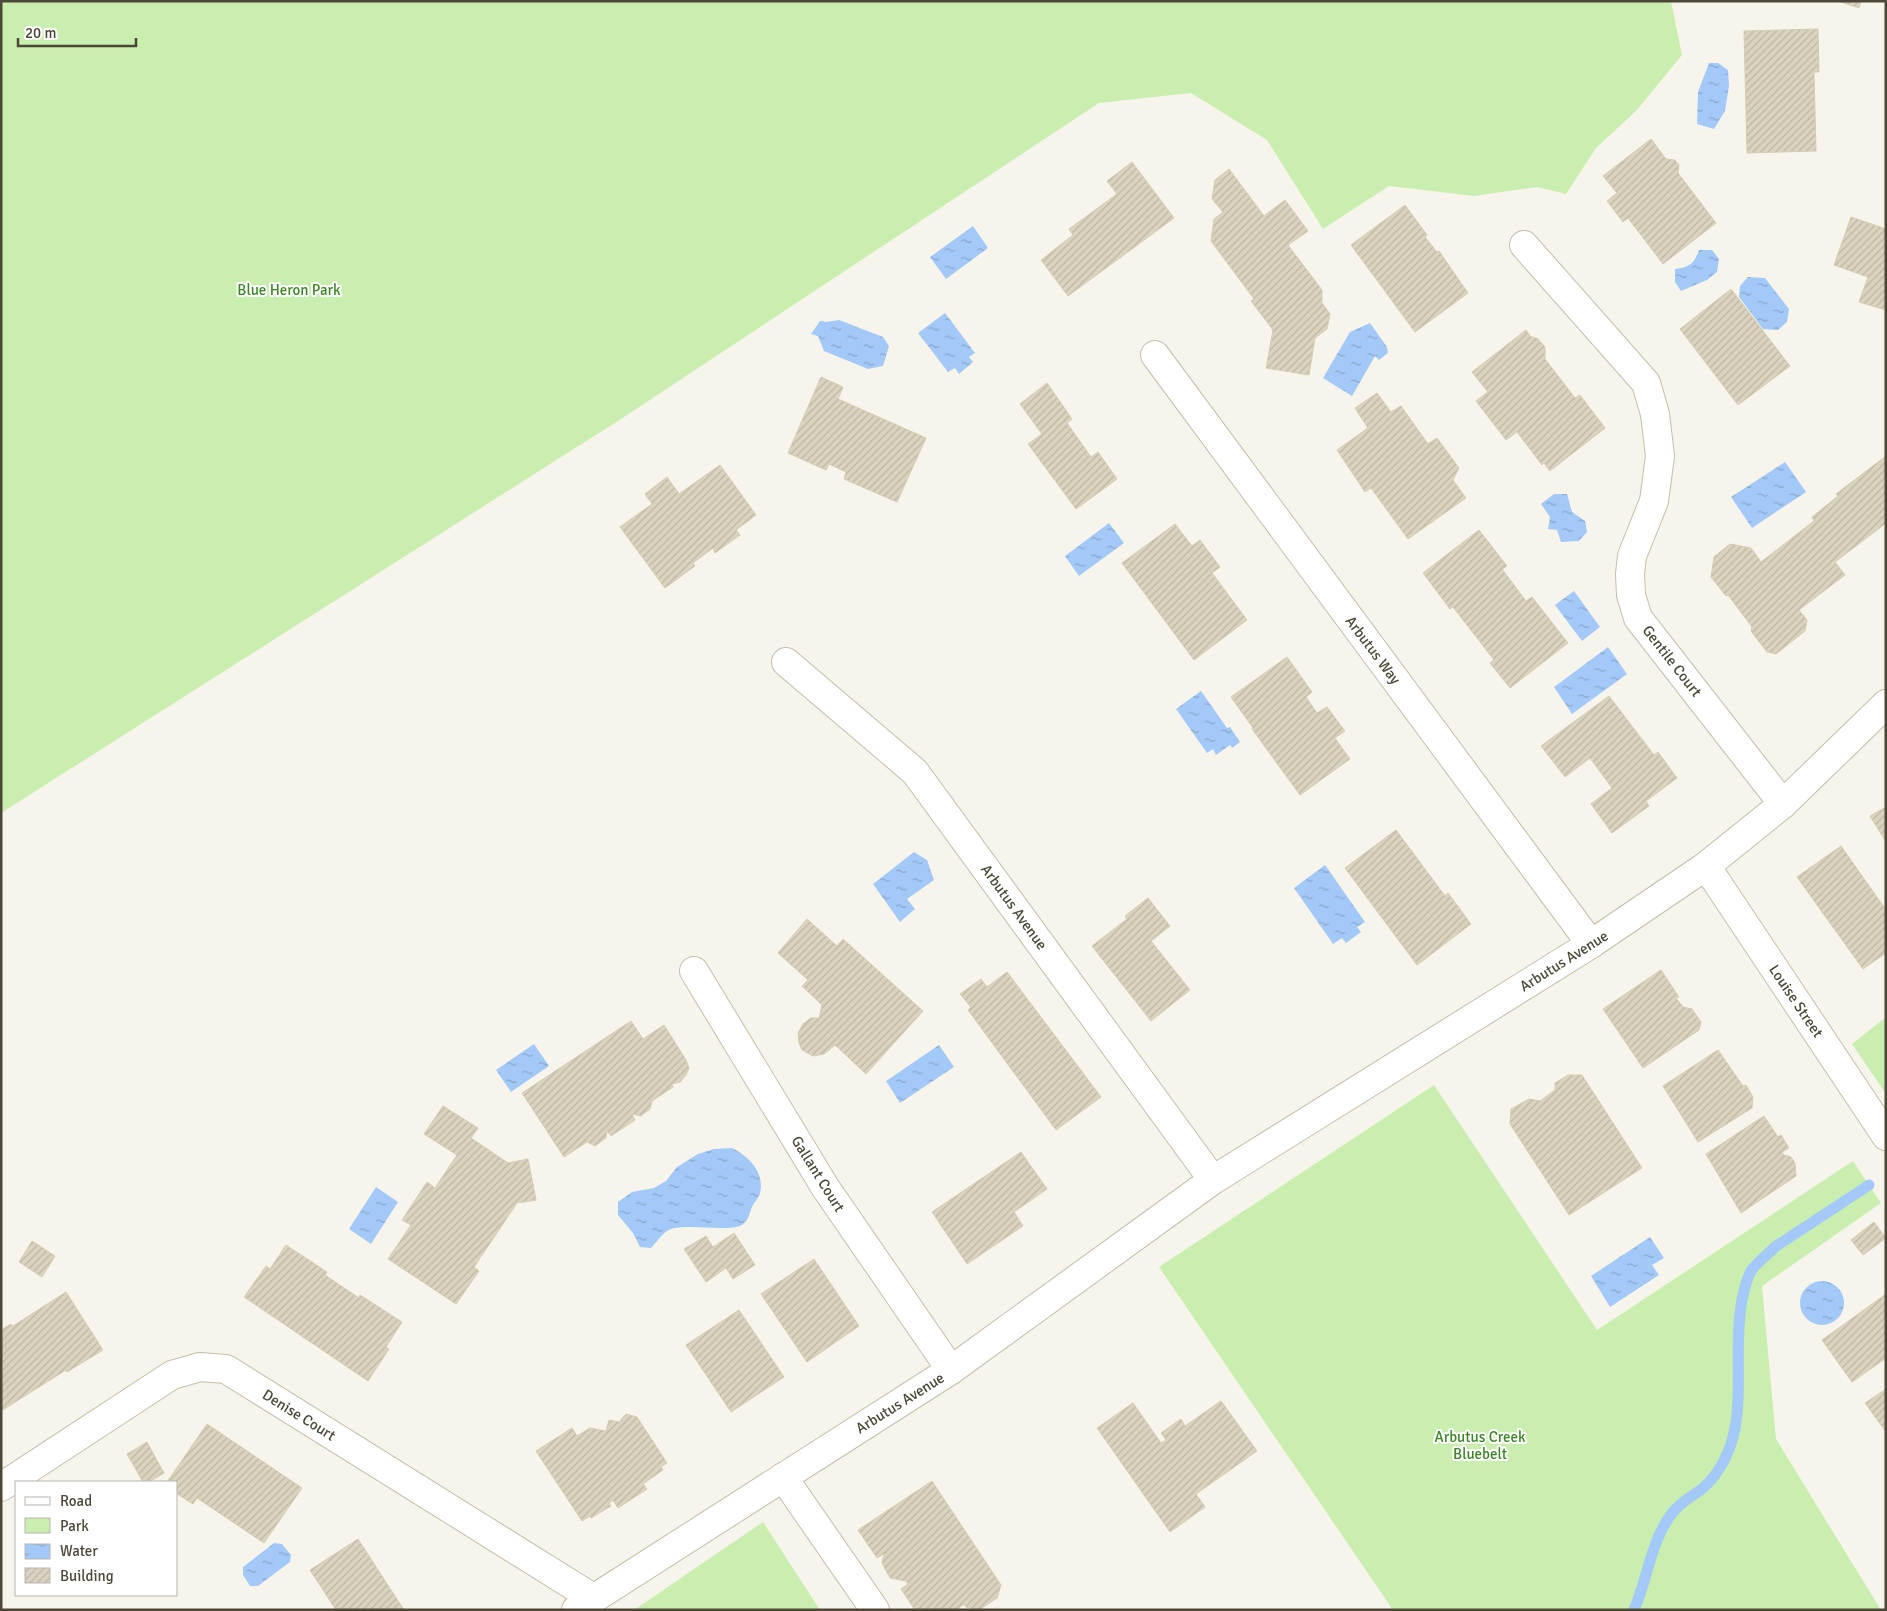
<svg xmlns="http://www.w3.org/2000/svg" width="1887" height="1611" font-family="Signika,sans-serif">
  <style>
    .park { fill: #caeeb0 }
    .water { fill: url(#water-ripples) }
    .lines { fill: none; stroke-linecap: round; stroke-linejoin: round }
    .stream { stroke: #a3c9f8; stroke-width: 11 }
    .building { fill: url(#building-hatch); stroke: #d5ccb1 }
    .minor-casing { stroke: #c3beac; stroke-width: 30 }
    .minor { stroke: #fff; stroke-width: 28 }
    .labels { text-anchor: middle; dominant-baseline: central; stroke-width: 4; stroke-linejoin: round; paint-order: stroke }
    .park-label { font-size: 15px; fill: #3b8523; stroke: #fff }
    .street-label { font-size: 15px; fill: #4c4737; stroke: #fff }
  </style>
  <defs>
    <pattern id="water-ripples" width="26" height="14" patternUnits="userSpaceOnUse" patternTransform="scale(1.25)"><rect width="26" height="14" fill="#a3c9f8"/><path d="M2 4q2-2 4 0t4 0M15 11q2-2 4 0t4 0" fill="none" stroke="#87a5ca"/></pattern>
    <pattern id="building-hatch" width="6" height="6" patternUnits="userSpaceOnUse" patternTransform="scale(1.25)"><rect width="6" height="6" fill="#dad3bf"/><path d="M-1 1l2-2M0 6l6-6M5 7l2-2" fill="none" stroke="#bdb6a5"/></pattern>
  </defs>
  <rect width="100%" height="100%" fill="#f7f5eb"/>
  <g class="park">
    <path d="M1 1H1671L1682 55 1636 111 1596 148 1566 194 1537 187 1474 196 1389 186 1323 229 1267 140 1191 93 1099 103 621 419 1 813Z"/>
    <path d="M1886 1017V1094L1852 1044Z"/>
    <path d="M1434 1085 1597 1330 1853 1161 1881 1203 1762 1286 1776 1439 1881 1610H1393L1159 1267Z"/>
    <path d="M763 1522 820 1610H634Z"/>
  </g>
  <g class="water">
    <path d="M1709 63H1718L1728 70 1729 86 1725 111 1714 129 1697 124 1698 92Z"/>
    <path d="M973 226 988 248 946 279 930 257Z"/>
    <path d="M1699 250H1712L1719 259 1717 272 1707 280 1681 291 1675 282V269C1690 267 1694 264 1699 250Z"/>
    <path d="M1748 277 1765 278 1789 309 1787 322 1778 330 1763 329 1739 297 1740 286Z"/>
    <path d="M945 313 975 353 969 357 973 362 959 374 955 368 948 372 918 333Z"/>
    <path d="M839 320 883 337 889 346 883 366 868 369 824 351 818 336 811 334 820 321 826 322Z"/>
    <path d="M1370 323 1387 347 1388 353 1379 360 1375 356 1352 396 1323 378 1350 332Z"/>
    <path d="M1785 462 1806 492 1752 528 1731 497Z"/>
    <path d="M1554 494H1567L1572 512 1585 521 1587 532 1579 541 1561 542 1557 530 1548 529 1550 517 1541 504Z"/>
    <path d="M1109 523 1124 543 1079 576 1065 556Z"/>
    <path d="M1574 591 1600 627 1582 641 1555 605Z"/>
    <path d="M1608 647 1627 674 1572 714 1554 687Z"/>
    <path d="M1201 691 1227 728 1230 727 1240 742 1232 748 1230 745 1216 755 1213 749 1207 753 1176 709Z"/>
    <path d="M914 852 927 860 934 880 907 899 915 909 900 922 873 884Z"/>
    <path d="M1325 865 1365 922 1357 927 1361 932 1346 943 1342 938 1333 944 1294 888Z"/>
    <path d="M534 1044 549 1066 511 1092 496 1070Z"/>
    <path d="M939 1045 954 1067 900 1103 886 1081Z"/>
    <path d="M732 1148C749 1156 765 1173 760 1193 759 1198 754 1202 752 1207 749 1213 749 1222 740 1226 725 1232 679 1222 667 1231 661 1235 656 1243 651 1248L640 1247 633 1233 618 1215V1202L632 1192 654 1188 666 1181 677 1167 698 1154 714 1149Z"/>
    <path d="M376 1187 398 1202 371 1244 349 1229Z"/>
    <path d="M1650 1237 1664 1258 1652 1265 1659 1275 1610 1307 1591 1276Z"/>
    <circle cx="1822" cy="1303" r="22"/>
    <path d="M274 1543 282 1544 291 1555 290 1562 258 1586H250L243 1575V1567Z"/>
  </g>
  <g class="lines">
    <path class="stream" d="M1634 1610C1648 1578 1651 1539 1673 1512 1681 1502 1693 1496 1703 1488 1717 1476 1725 1461 1731 1444 1745 1402 1733 1346 1742 1300 1744 1291 1746 1280 1751 1271 1757 1262 1767 1255 1775 1247L1869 1185"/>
  </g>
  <g class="building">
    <path d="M1838 1H1861L1859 8Z"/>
    <path d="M1818 29 1819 72H1814L1816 151 1747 153 1744 31Z"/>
    <path d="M1651 139 1666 159 1675 160 1679 165 1678 173 1716 223 1663 264 1628 218 1623 222 1607 201 1617 193 1603 176Z"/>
    <path d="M1132 162 1174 218 1068 296 1041 260 1073 235 1069 229 1117 194 1107 181Z"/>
    <path d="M1229 169 1264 216 1285 200 1308 231 1288 245 1322 290V303L1330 314 1327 329 1315 338 1309 375 1266 368 1273 330 1251 301 1254 299 1211 241 1214 219 1223 212 1212 199 1215 180Z"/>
    <path d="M1405 205 1427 235 1425 237 1437 252 1439 251 1468 293 1415 332 1351 245Z"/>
    <path d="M1851 217 1886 229V310L1859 302 1868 277 1834 265Z"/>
    <path d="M1731 289 1790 366 1738 405 1680 329Z"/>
    <path d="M1526 330 1530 336 1538 339 1545 347V359L1575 398 1580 395 1605 428 1550 471 1544 463 1542 465 1517 432 1506 440 1476 401 1488 392 1472 372Z"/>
    <path d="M821 377 843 387 838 399 926 438 897 502 844 479 846 472 829 464 826 470 788 453Z"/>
    <path d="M1047 383 1072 419 1067 423 1091 457 1098 452 1117 479 1076 509 1028 444 1042 434 1020 404Z"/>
    <path d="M1377 393 1391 412 1401 406 1428 444 1437 438 1459 468 1453 480 1466 498 1408 539 1371 488 1365 492 1337 450 1368 428 1355 408Z"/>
    <path d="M1886 456V523L1835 562 1845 575 1799 610 1807 620 1805 631 1776 654 1767 652 1751 631 1752 627 1728 595 1726 596 1711 577 1714 557 1730 544 1751 548 1761 562 1814 521 1812 517 1838 496 1836 494Z"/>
    <path d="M720 465 756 515 736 530 740 535 715 553 713 548 693 563 695 566 665 588 620 527 652 504 645 494 667 477 679 494Z"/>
    <path d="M1175 524 1192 546 1200 540 1220 567 1212 573 1247 620 1194 660 1122 563Z"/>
    <path d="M1479 530 1507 566 1502 569 1526 601 1532 597 1568 643 1510 688 1490 663 1494 660 1453 607 1450 609 1423 573Z"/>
    <path d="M1287 657 1312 692 1306 697 1317 713 1327 707 1345 731 1335 738 1350 759 1300 795 1252 729 1253 728 1231 697Z"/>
    <path d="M1609 696 1654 755 1658 752 1677 778 1646 801 1649 806 1612 833 1591 804 1612 788 1590 758 1565 777 1541 746Z"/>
    <path d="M1886 807V842L1870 816Z"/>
    <path d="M1396 830 1445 896 1448 893 1471 924 1417 965 1345 868Z"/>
    <path d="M1841 846 1886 910V953L1863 969 1797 877Z"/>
    <path d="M1148 898 1170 926 1151 941 1190 990 1151 1021 1092 946 1127 919 1125 916Z"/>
    <path d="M807 919 837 946 843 939 923 1011 866 1074 835 1045 824 1054 813 1056 802 1050 799 1043 798 1033 803 1024 811 1018H819L822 1005 802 986 808 980 778 953Z"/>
    <path d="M1661 970 1679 997 1676 998 1683 1007 1692 1009 1701 1022 1699 1030 1643 1068 1603 1009Z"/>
    <path d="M1007 972 1101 1097 1056 1130 968 1010 971 1007 960 994 981 979 987 987Z"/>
    <path d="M631 1021 643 1039 664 1025 686 1060 689 1068 686 1075 680 1082 672 1084 673 1087 652 1101 650 1109 641 1116 632 1114 635 1120 611 1136 607 1131 606 1138 595 1146 587 1142 564 1157 522 1093Z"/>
    <path d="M1718 1050 1743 1086 1746 1085 1753 1097 1752 1108 1698 1142 1663 1086Z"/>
    <path d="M1568 1075H1582L1642 1168 1569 1215 1510 1124 1511 1109 1529 1099 1540 1101 1555 1090V1083Z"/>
    <path d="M443 1106 478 1128 471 1138 508 1163 528 1159 536 1200 517 1203 474 1267 479 1271 456 1304 388 1259 411 1225 402 1220 427 1182 435 1188 457 1155 424 1134Z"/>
    <path d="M1764 1116 1778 1137 1781 1135 1789 1148 1782 1152 1784 1155 1791 1157 1795 1163 1796 1176 1741 1213 1706 1154Z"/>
    <path d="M1021 1152 1047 1189 1014 1212 1023 1226 967 1264 932 1212Z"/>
    <path d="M1874 1222 1886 1238 1863 1255 1851 1240Z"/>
    <path d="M734 1233 755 1265 733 1279 713 1247Z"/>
    <path d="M706 1236 726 1268 706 1282 684 1249Z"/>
    <path d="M32 1241 55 1256 42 1277 19 1262Z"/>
    <path d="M286 1245 327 1272 325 1275 359 1298 360 1295 402 1322 386 1347 389 1349 368 1381 244 1297 266 1266 270 1269Z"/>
    <path d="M814 1259 859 1326 807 1362 761 1294Z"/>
    <path d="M66 1292 103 1350 67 1372 66 1370 1 1411V1330L11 1324 13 1326Z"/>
    <path d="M1886 1294V1358L1852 1382 1822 1340Z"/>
    <path d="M739 1310 784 1377 731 1412 686 1345Z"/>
    <path d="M1886 1389V1432L1865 1403Z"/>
    <path d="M1221 1401 1257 1451 1196 1494 1205 1507 1170 1532 1097 1428 1133 1403 1161 1443 1166 1440 1161 1433 1181 1419 1185 1426Z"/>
    <path d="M626 1414 637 1417 667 1463 661 1467 663 1470 643 1484 647 1489 618 1508 613 1500 609 1503 611 1506 591 1518 590 1516 582 1521 536 1451 572 1428 577 1436 590 1428 606 1431 609 1420 619 1422Z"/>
    <path d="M207 1424 302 1488 264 1543 197 1498 193 1504 176 1493V1482H167Z"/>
    <path d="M147 1442 164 1473 149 1482H143L127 1454Z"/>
    <path d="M932 1481 1001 1585 997 1598 979 1610 966 1607 964 1604 956 1610H915L901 1589 908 1584 906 1581 890 1578 882 1563 884 1554 877 1558 858 1530Z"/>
    <path d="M358 1539 404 1610H336L310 1570Z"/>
  </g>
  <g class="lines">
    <g class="minor-casing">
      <g id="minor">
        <path d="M1524 245 1646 383 1655 414 1660 456 1654 501 1632 556 1630 574 1631 595 1638 618 1783 804"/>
        <path d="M1155 355 1591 944"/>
        <path d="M786 662 915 772 1213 1180"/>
        <path d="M1706 866 1886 1136"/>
        <path d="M694 971 825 1187 951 1370"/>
        <path d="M783 1477 875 1610"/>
        <path d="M1 1487 172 1375 200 1367 226 1369 593 1598"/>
        <path d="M576 1610 951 1370 1213 1180 1591 944 1706 866 1783 804 1886 704"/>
      </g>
    </g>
    <use href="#minor" class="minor"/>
  </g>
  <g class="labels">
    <g class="park-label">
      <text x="289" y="290">Blue Heron Park</text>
      <text x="1480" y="1437">Arbutus Creek<tspan x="1480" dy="17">Bluebelt</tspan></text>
    </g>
    <g class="street-label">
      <text transform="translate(1373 650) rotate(53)">Arbutus Way</text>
      <text transform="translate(1672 661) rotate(52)">Gentile Court</text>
      <text transform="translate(1014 907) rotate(54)">Arbutus Avenue</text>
      <text transform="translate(1564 961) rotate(-32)">Arbutus Avenue</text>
      <text transform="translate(1796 1001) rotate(56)">Louise Street</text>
      <text transform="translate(818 1174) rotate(58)">Gallant Court</text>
      <text transform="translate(900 1403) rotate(-32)">Arbutus Avenue</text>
      <text transform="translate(299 1415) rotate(32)">Denise Court</text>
    </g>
  </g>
  <rect width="1887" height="1611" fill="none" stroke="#4c4737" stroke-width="5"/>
  <rect x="15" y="1481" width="162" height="115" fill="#ffffff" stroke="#b7b5af"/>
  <rect x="25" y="1497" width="25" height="8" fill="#ffffff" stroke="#b7b5af"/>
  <text x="60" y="1506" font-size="15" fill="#4c4737">Road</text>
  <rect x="25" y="1518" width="25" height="15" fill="#caeeb0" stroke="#b7b5af"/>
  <text x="60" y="1531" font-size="15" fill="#4c4737">Park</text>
  <rect x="25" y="1544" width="25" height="15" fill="url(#water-ripples)" stroke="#b7b5af"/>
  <text x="60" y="1556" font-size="15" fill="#4c4737">Water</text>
  <rect x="25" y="1568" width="25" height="15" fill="url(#building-hatch)" stroke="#b7b5af"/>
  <text x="60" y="1581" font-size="15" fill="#4c4737">Building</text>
  <path d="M18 38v8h118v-8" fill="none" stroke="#4c4737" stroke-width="2.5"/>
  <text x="25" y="38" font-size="15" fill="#4c4737" stroke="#ffffff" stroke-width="4" paint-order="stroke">20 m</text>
</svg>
